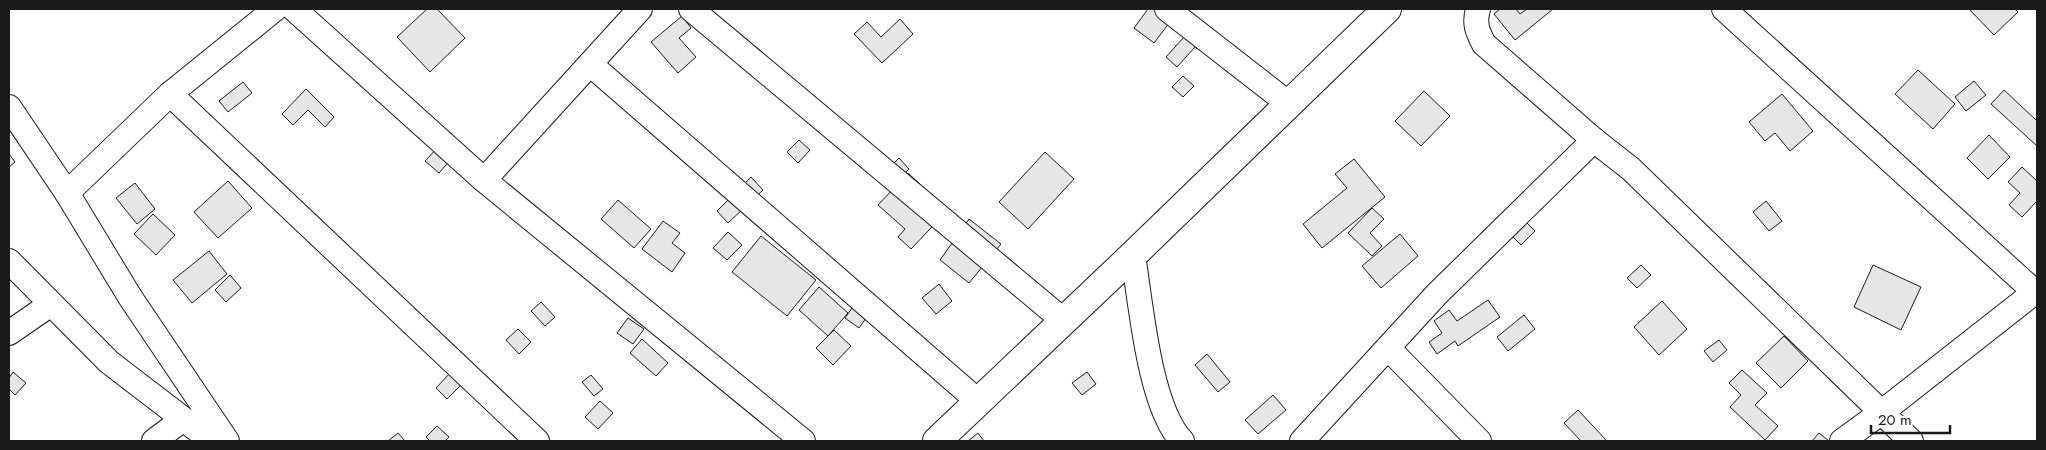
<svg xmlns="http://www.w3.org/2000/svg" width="2046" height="450" font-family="Jost,sans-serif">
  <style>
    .building { fill: #e6e6e6; stroke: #1a1a1a }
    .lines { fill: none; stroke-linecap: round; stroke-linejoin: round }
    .street-casing { stroke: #1a1a1a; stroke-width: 26 }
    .secondary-casing { stroke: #1a1a1a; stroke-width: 30 }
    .street { stroke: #fff; stroke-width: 24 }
    .secondary { stroke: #fff; stroke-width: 28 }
  </style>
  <rect width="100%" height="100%" fill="#fff"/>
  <g class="building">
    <path d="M427 9H437L465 38 430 72 397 37Z"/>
    <path d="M1148 9H1170L1176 14 1154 43 1134 28Z"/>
    <path d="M1500 9H1516L1520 14 1527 9H1553L1515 40 1494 14Z"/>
    <path d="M1969 9H2015L2018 12 1994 35Z"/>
    <path d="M682 16 691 28 679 38 696 57 678 73 651 42Z"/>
    <path d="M900 19 913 34 882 63 854 34 867 22 881 37Z"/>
    <path d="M1193 27 1204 37 1177 67 1166 57Z"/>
    <path d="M1918 70 1955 104 1933 129 1895 94Z"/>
    <path d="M1183 76 1194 86 1183 97 1172 87Z"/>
    <path d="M1974 81 1986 95 1966 111 1955 97Z"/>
    <path d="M243 82 252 93 228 112 219 101Z"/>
    <path d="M306 89 334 117 325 127 308 110 293 125 282 114Z"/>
    <path d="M2004 90 2037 121V146L1991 104Z"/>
    <path d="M1424 91 1450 116 1421 146 1395 121Z"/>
    <path d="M1782 94 1813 131 1790 151 1775 133 1765 141 1749 122Z"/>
    <path d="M1989 135 2010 157 1988 179 1967 158Z"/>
    <path d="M799 140 810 150 798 163 787 152Z"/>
    <path d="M439 146 452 158 439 173 425 161Z"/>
    <path d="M1045 152 1074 179 1028 229 999 202Z"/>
    <path d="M9 154 15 162 9 167Z"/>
    <path d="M899 158 909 169 889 189 878 179Z"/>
    <path d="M1354 159 1385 197 1322 248 1303 224 1347 188 1335 174Z"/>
    <path d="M2022 167 2037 181V201L2022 217 2009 205 2020 193 2008 182Z"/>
    <path d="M908 173 948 210 911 249 898 237 905 229 878 205Z"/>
    <path d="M751 177 763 190 728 223 717 211Z"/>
    <path d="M228 181 252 208 218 238 194 212Z"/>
    <path d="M135 183 155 209 137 224 116 198Z"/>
    <path d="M618 200 651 229 634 248 601 219Z"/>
    <path d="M1766 201 1782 221 1769 231 1753 212Z"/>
    <path d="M1372 208 1384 219 1370 233 1382 246 1372 256 1348 233Z"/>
    <path d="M1516 212 1535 231 1521 245 1502 226Z"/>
    <path d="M153 214 175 235 156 255 134 234Z"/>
    <path d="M969 219 1001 244 969 283 940 260Z"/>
    <path d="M663 221 680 233 672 243 685 253 672 272 642 249Z"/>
    <path d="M728 232 742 245 727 260 713 248Z"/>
    <path d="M1400 234 1418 256 1381 288 1362 266Z"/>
    <path d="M761 236 816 280 787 316 732 272Z"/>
    <path d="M209 251 227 274 192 303 173 280Z"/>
    <path d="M1641 265 1651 275 1637 288 1627 278Z"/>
    <path d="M1873 265 1921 287 1901 330 1854 307Z"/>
    <path d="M230 275 241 288 226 302 215 290Z"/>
    <path d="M939 284 952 301 936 314 922 298Z"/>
    <path d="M819 287 848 313 828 336 799 310Z"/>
    <path d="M1488 300 1500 317 1458 346 1455 341 1437 354 1429 342 1442 333 1434 321 1449 310 1457 321Z"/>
    <path d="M857 301 871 311 859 328 845 318Z"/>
    <path d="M1662 301 1687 329 1659 355 1634 327Z"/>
    <path d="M541 302 555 317 545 326 531 311Z"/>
    <path d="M1524 315 1535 329 1508 351 1497 337Z"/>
    <path d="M628 318 644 329 633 344 617 333Z"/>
    <path d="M518 329 531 342 519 354 506 340Z"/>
    <path d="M834 330 851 346 833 365 816 348Z"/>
    <path d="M1784 336 1808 361 1781 388 1756 363Z"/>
    <path d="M642 339 668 363 656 376 630 353Z"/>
    <path d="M1719 340 1727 350 1713 362 1704 351Z"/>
    <path d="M1207 354 1230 382 1218 392 1195 365Z"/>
    <path d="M1742 370 1767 393 1755 405 1778 426 1765 440 1730 407 1741 395 1729 383Z"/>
    <path d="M13 372 26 383 15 395 9 389V378Z"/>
    <path d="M451 372 463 383 447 399 436 388Z"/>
    <path d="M1087 372 1096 384 1082 395 1072 383Z"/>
    <path d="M591 375 603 389 594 396 582 382Z"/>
    <path d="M1273 395 1286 410 1258 434 1245 420Z"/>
    <path d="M600 401 613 413 598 429 585 417Z"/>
    <path d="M1578 410 1607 441H1581L1564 423Z"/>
    <path d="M437 426 449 437 445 441H430L426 437Z"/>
    <path d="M398 433 405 441H388Z"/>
    <path d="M978 433 984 441H968Z"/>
    <path d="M1819 433 1829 441H1812Z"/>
  </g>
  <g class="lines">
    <g class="street-casing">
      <g id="street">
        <path d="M294 9 484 180 803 441"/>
        <path d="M691 9 1064 321"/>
        <path d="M1167 9 1289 104"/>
        <path d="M1478 9C1474 23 1477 31 1484 44L1594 140 1631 169 1911 441"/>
        <path d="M1724 9 2037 294"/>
        <path d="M590 64 979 402"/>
        <path d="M170 94 537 441"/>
        <path d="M9 107 67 193 130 297 227 441"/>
        <path d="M484 180 640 9"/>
        <path d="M67 193 170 94 275 9"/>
        <path d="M1133 255C1141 304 1149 406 1182 441"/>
        <path d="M9 261 109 362 212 441"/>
        <path d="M9 333 51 304"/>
        <path d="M1388 348 1479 441"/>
        <path d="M154 441 182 420"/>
        <path d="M1302 441 1437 294 1594 140"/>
        <path d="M1842 441 1882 412 2035 292"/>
      </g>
    </g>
    <g class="secondary-casing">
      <path id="secondary" d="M937 441 1133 255 1387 9"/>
    </g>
    <use href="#street" class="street"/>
    <use href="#secondary" class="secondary"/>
  </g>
  <rect width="2046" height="450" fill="none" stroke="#1a1a1a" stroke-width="20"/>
  <path d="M1871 425v8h79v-8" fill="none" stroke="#1a1a1a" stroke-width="2.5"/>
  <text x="1878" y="425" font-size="15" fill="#1a1a1a" stroke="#ffffff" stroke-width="4" paint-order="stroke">20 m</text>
</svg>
